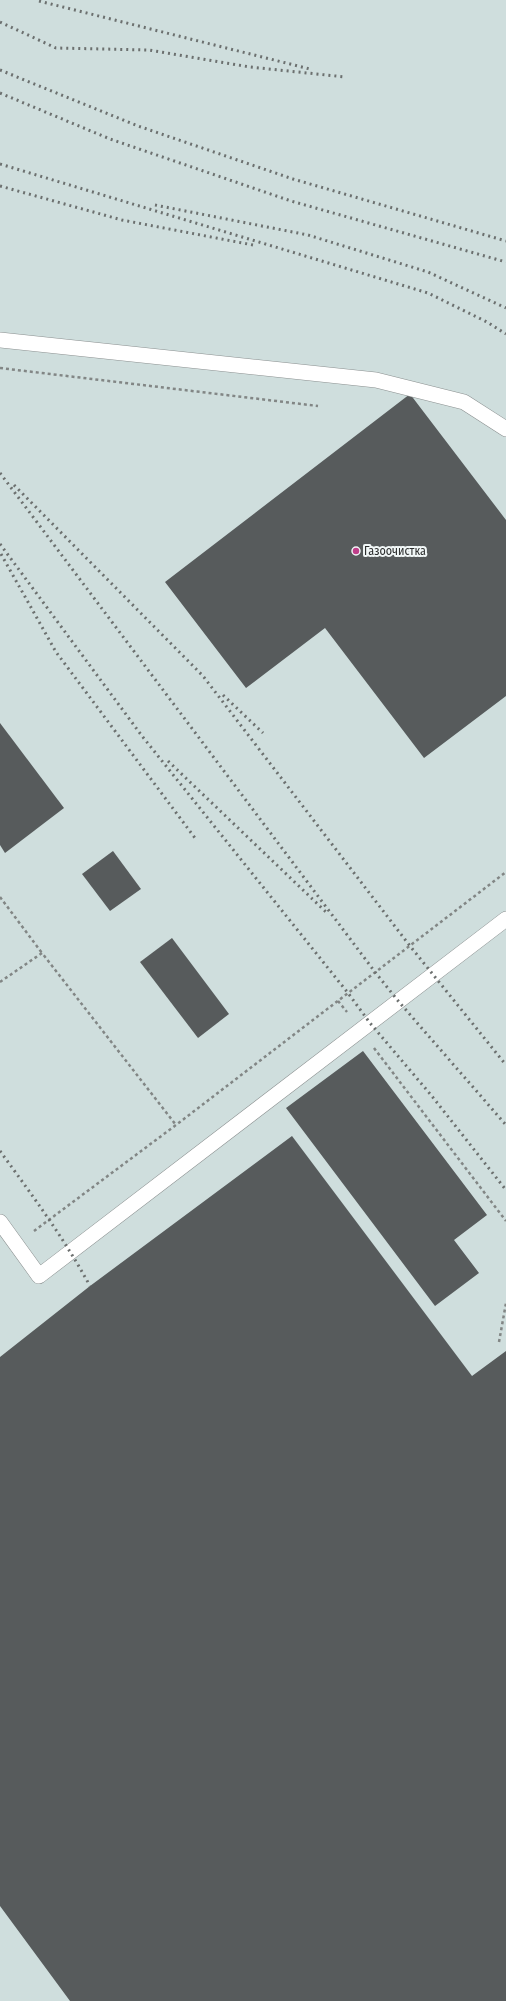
<svg xmlns="http://www.w3.org/2000/svg" width="506" height="2001" font-family="'Fira Sans Condensed',sans-serif">
  <style>
    .built { fill: #cfdedd }
    .building { fill: #575b5c }
    .lines { fill: none; stroke-linecap: round; stroke-linejoin: round }
    .lane-casing { stroke: #8b9090; stroke-width: 16 }
    .path { stroke: #828685; stroke-width: 2.5; stroke-dasharray: 3 3; stroke-linecap: butt }
    .lane { stroke: #fff; stroke-width: 15 }
    .rail { stroke: #6c706f; stroke-width: 3; stroke-dasharray: 2 4; stroke-linecap: butt }
    .poi-dot { fill: #bf3f8a; stroke: #f1f7f7; stroke-width: 1.5 }
    .labels { text-anchor: middle; dominant-baseline: central; stroke-width: 4; stroke-linejoin: round; paint-order: stroke }
    .poi-label { font-size: 12px; fill: #2b2d2d; stroke: #f1f7f7; text-anchor: start }
  </style>
  <rect width="100%" height="100%" fill="#e4eae9"/>
  <rect class="built" x="0" y="0" width="506" height="2001"/>
  <g class="building">
    <path d="M410 394 506 520V696L424 758 325 628 246 688 165 582Z"/>
    <path d="M0 723 64 808 5 853 0 845Z"/>
    <path d="M113 851 141 889 110 911 82 874Z"/>
    <path d="M172 938 229 1014 198 1038 140 962Z"/>
    <path d="M363 1051 487 1215 454 1240 479 1273 435 1306 286 1108Z"/>
    <path d="M292 1136 472 1376 506 1351V2001H70L0 1906V1357L90 1286Z"/>
  </g>
  <g class="lines">
    <g class="lane-casing">
      <g id="lane">
        <path d="M0 340 376 380 464 402 506 429"/>
        <path d="M0 1222 39 1276 506 919"/>
      </g>
    </g>
    <g class="path">
      <path d="M0 368 318 406"/>
      <path d="M0 897 42 953"/>
      <path d="M0 982 42 953 176 1125"/>
      <path d="M338 1001 347 1012"/>
      <path d="M374 1048 506 1221"/>
      <path d="M34 1231 176 1125 506 872"/>
      <path d="M499 1342 506 1303"/>
    </g>
    <use href="#lane" class="lane"/>
    <g class="rail">
      <path d="M39 1 310 69"/>
      <path d="M0 22 56 48 149 50 250 67 345 77"/>
      <path d="M0 70 138 126 293 179 506 241"/>
      <path d="M0 93 110 139 291 201 506 262"/>
      <path d="M0 164 428 293 487 322 506 334"/>
      <path d="M0 186 122 220 253 245"/>
      <path d="M155 205 308 235 428 272 506 308"/>
      <path d="M0 473 375 972 399 1002 506 1125"/>
      <path d="M14 485 203 676 410 946 506 1065"/>
      <path d="M0 544 142 736 348 993 370 1023 431 1095 506 1190"/>
      <path d="M1 554 56 652 195 838"/>
      <path d="M223 695 263 733"/>
      <path d="M168 761 326 912"/>
      <path d="M0 1151C32 1195 64 1238 90 1286"/>
    </g>
  </g>
  <circle class="poi-dot" cx="356" cy="551" r="4"/>
  <g class="labels">
    <g class="poi-label">
      <text x="364" y="551">Газоочистка</text>
    </g>
  </g>
</svg>
